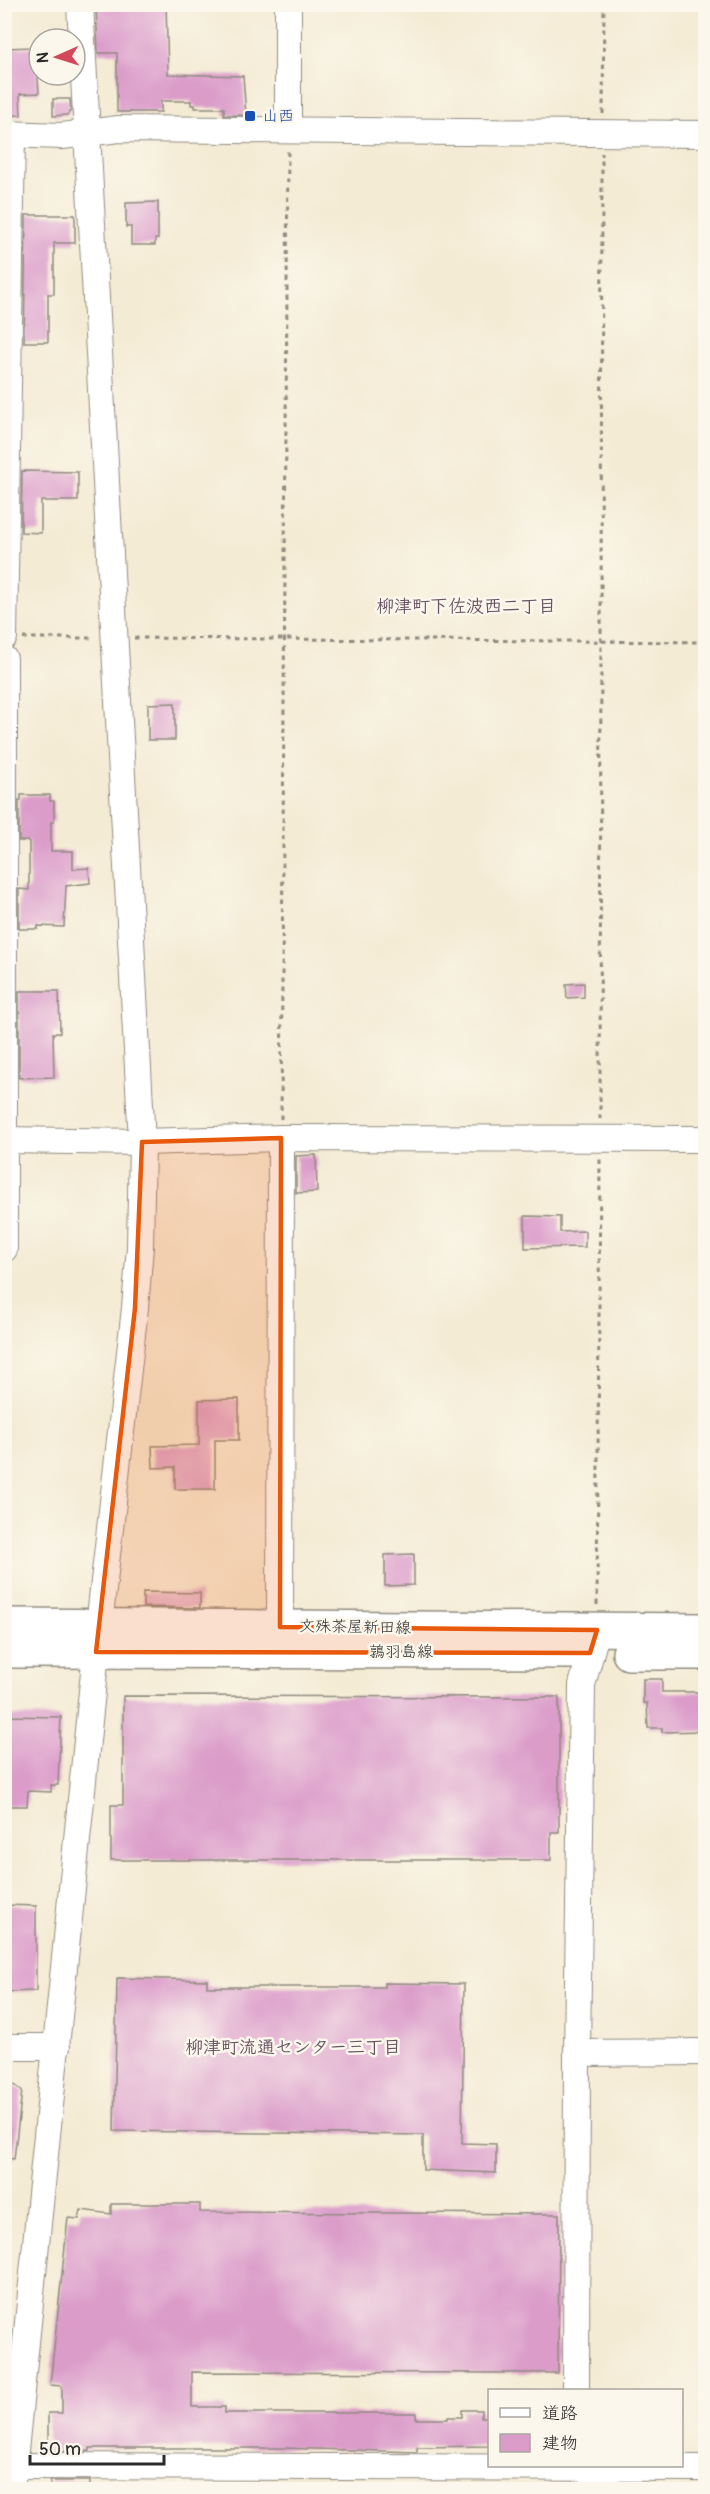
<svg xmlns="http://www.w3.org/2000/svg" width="710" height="2494" font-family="Pangolin,'Klee One',sans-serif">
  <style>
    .building { fill: #db9cca }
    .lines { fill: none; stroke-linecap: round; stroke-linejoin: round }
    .minor-casing { stroke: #908b80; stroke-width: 28 }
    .major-casing { stroke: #908b80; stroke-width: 36 }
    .path { stroke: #908b80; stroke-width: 3; stroke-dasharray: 4.5 4.5; stroke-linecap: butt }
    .minor { stroke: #fff; stroke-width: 26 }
    .major { stroke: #fff; stroke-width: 33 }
    .marked { fill: #e8590c; fill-opacity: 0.2; stroke: #e8590c; stroke-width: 4.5; stroke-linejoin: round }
    .transit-dot { fill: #1a4fb4; stroke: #fbf7ec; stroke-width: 2 }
    .labels { text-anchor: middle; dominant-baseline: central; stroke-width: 5; stroke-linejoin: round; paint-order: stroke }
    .transit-label { font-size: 16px; fill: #164399; stroke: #fbf7ec; text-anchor: start }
    .street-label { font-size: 16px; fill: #2b2b2b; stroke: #fbf7ec }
    .neighbourhood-label { font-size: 18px; font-weight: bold; fill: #695363; stroke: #fbf7ec }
  </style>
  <rect width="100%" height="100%" fill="#fbf7ec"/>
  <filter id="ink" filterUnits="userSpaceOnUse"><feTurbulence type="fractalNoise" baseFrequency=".0167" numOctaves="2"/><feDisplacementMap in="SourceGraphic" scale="12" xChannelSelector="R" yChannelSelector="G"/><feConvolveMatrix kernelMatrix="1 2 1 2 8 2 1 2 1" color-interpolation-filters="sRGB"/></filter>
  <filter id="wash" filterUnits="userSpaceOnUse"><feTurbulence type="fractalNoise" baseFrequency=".008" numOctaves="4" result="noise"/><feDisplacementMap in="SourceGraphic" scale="24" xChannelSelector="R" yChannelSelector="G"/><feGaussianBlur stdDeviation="1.35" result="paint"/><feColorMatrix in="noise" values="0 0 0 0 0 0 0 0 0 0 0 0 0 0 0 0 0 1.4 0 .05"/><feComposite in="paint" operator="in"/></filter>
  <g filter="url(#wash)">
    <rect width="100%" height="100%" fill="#f4ebd4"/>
    <g id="blocks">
      <g class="building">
        <path d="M166 4 168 74 243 76 246 115H224V108H195V105H191V101H161V112H117V53H98L96 5Z"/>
        <path d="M36 47 39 93 20 94 21 115 4 116V48Z"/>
        <path d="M53 99H70L71 110 67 115 53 116Z"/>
        <path d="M158 202V239H155V245H131V227H126V203Z"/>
        <path d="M26 215H75V243H54V294H48V342H24Z"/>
        <path d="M22 471 78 472V501H41V533L21 532Z"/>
        <path d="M175 703V740H148V704Z"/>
        <path d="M21 795H50V801H54V822H51V851H73V869L89 868 90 883 66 886 64 927 38 926V929H19V889L29 890V841H19V800H21Z"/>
        <path d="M584 983V997L567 998 566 984Z"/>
        <path d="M19 991H59L60 1033H53L54 1077 19 1078Z"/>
        <path d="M316 1155 317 1192 296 1193V1156Z"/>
        <path d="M525 1216 560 1217V1232L585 1231V1247L525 1248Z"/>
        <path d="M239 1399V1440H215V1489H175V1467L153 1468 152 1446 199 1445V1400Z"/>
        <path d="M414 1554V1585L385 1586V1555Z"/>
        <path d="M143 1592 200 1593V1608L143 1607Z"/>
        <path d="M643 1679H662V1692H705V1731L662 1732V1728H648L647 1703H643Z"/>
        <path d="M123 1696 559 1697V1832H551V1860H111V1805H123Z"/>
        <path d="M4 1716 61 1717 58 1785H51V1792L28 1791 27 1806H4Z"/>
        <path d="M5 1905 36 1906V1991L5 1992Z"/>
        <path d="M117 1978 207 1980V1987H384V1983L464 1984 462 2143 496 2144V2173L423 2170V2135L114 2131Z"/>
        <path d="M4 2076 22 2091 14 2159 4 2158Z"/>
        <path d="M111 2204H200V2212L559 2214 558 2373 192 2372V2407H225V2413H416V2419H448V2417H462V2410H481V2417H489V2446L417 2447V2452L280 2448H90V2451H50V2447H48V2413H62V2386L50 2385 68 2218 79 2219 81 2210 111 2214Z"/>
        <rect x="50" y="2481" width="40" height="9"/>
      </g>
    </g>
  </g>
  <g filter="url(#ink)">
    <use href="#blocks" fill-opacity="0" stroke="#908b80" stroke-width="1.5"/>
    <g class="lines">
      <g class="minor-casing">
        <g id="minor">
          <path d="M288 130V4"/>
          <path d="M4 134 62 136 119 129 706 134"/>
          <path d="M4 637 12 134"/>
          <path d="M4 659V1249"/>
          <path d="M4 1140 142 1142 281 1138 706 1139"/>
          <path d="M280 1627 281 1138"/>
          <path d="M4 2047H57"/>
          <path d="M577 2053 706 2052"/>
          <path d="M576 2390 577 2053 582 1685 597 1630"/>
          <path d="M13 2466 706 2468"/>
          <path d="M11 2490 96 1652 135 1308 140 1247 142 1142 80 4"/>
          <path d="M594 2490V2468"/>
        </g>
      </g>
      <g class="major-casing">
        <g id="major">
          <path d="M4 1625 706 1630"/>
          <path d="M4 1651 575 1652"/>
          <path d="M629 1653H706"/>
        </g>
      </g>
      <g class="path">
        <path d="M603 114 604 4"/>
        <path d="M23 638H95"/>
        <path d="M134 638 706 642"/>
        <path d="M281 1119 288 150"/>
        <path d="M600 1119 602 153"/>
        <path d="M597 1605 600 1158"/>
      </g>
      <use href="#minor" class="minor"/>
      <use href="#major" class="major"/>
    </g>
  </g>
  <path class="marked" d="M281 1138 280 1627 597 1630 590 1653 96 1652 135 1308 142 1142Z"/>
  <rect class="transit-dot" x="244" y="110" width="12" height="12" rx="3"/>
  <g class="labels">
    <g class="transit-label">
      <text x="262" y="116">山西</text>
    </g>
    <g class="street-label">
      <text transform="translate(355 1627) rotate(1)">文殊茶屋新田線</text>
      <text x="401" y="1652">鶉羽島線</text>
    </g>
    <g class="neighbourhood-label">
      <text x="466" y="606">柳津町下佐波西二丁目</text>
      <text x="293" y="2047">柳津町流通センター三丁目</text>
    </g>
  </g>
  <rect width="710" height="2494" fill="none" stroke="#fbf7ec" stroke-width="24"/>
  <rect x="488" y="2389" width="195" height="78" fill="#fbf7ec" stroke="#a8a59f" stroke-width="1.5"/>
  <rect x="500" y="2408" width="30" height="9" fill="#ffffff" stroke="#a8a59f" stroke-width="1.5"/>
  <text x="542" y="2419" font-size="18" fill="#2b2b2b">道路</text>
  <rect x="500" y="2434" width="30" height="18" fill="#db9cca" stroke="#a8a59f" stroke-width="1.5"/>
  <text x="542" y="2449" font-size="18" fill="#2b2b2b">建物</text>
  <g transform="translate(57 57) rotate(267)"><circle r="28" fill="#fbf7ec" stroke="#a8a59f" stroke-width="1.5"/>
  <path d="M0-4.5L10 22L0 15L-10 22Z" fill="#d1495b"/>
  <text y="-9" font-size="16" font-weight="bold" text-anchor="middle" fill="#2b2b2b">N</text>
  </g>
  <path d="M30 2455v9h134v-9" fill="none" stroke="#2b2b2b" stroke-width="3"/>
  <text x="39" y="2455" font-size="18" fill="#2b2b2b" stroke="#fbf7ec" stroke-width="4.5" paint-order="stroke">50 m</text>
</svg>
